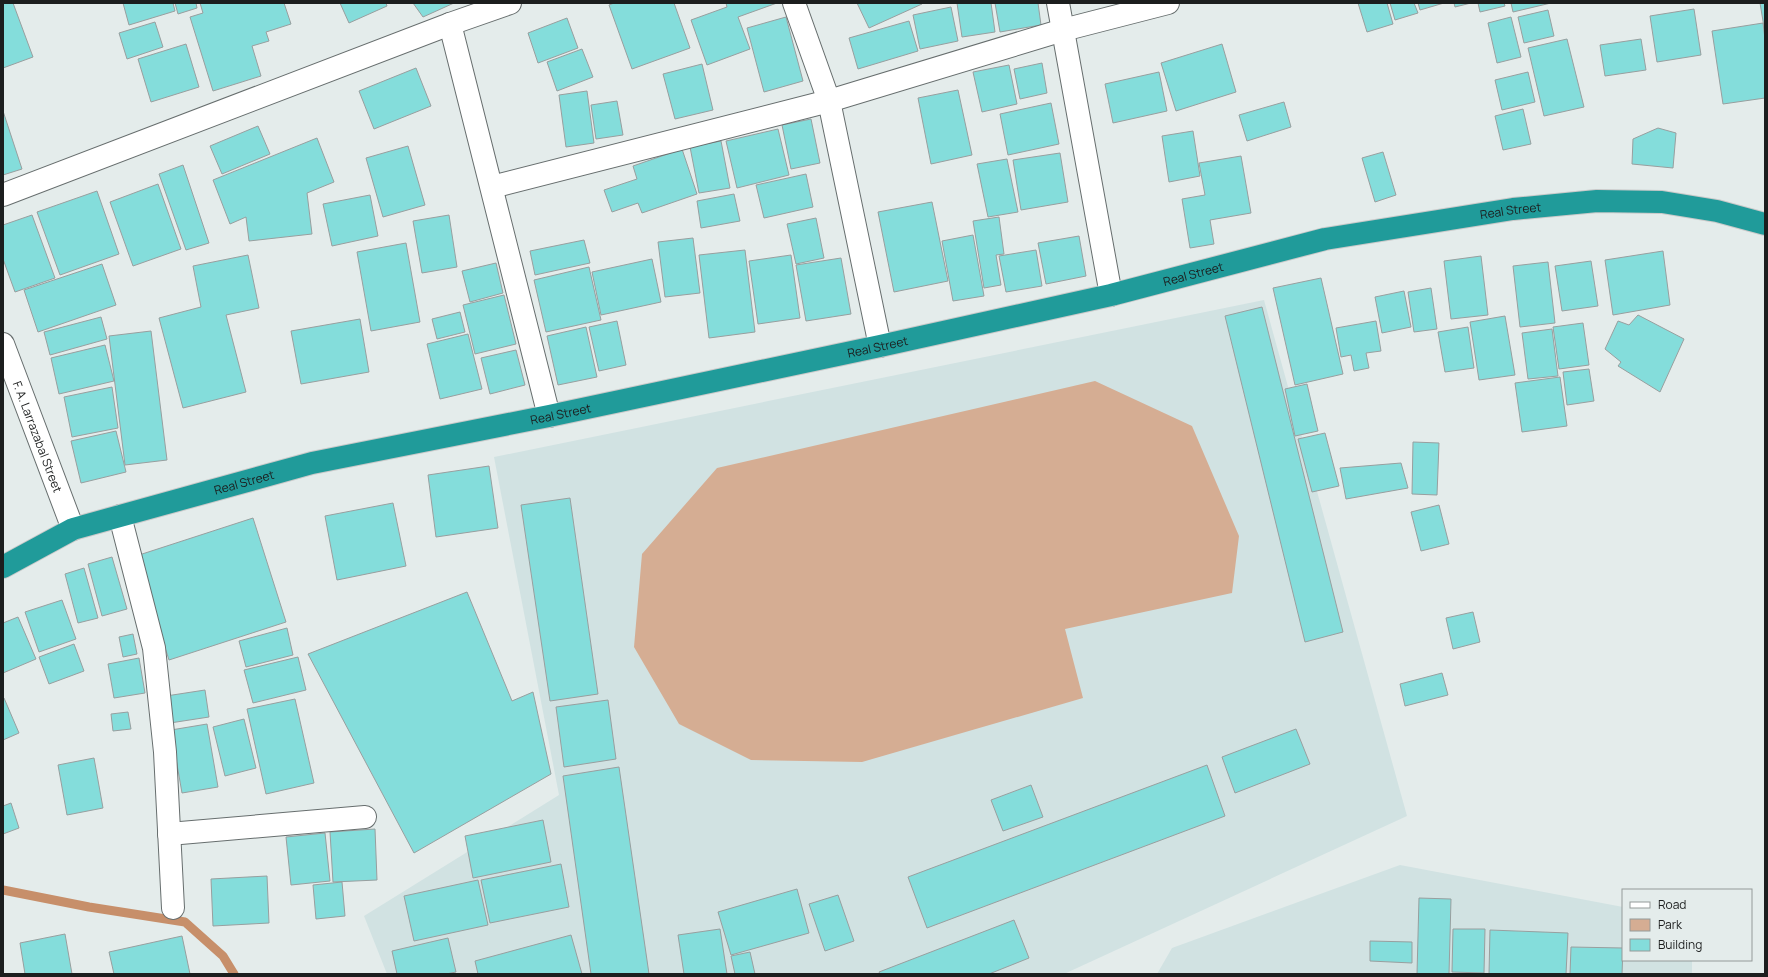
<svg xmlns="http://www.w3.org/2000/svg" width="1768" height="977" font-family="Manrope,sans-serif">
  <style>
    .built { fill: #d1e2e2 }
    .green { fill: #d5ad93 }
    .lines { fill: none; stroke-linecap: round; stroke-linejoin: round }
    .stream { stroke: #c78f6a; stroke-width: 9 }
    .building { fill: #84dddb; stroke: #989f9f }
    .minor-casing { stroke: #676e6e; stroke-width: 24 }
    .highway-casing { stroke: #c9c9c9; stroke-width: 24 }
    .minor { stroke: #fff; stroke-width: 22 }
    .highway { stroke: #209b9a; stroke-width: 22 }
    .labels { text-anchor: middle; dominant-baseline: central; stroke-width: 3; stroke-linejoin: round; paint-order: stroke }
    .street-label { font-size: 12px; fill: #1c1e1e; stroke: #e4eceb }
  </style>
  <rect width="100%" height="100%" fill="#e4eceb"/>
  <g class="built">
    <path d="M1264 300 1407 816 1064 974H387L364 916 559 795 494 457Z"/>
    <path d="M1400 865 1623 907V960H1692V974H1157L1172 948Z"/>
  </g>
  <path class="green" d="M1095 381 1192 426 1239 536 1232 593 1065 629 1083 698 862 762 751 760 679 724 634 647 642 554 717 468Z"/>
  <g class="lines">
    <path class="stream" d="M3 890 89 907 185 922 223 956 234 974"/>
  </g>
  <g class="building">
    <path d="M3 3H13L33 57 3 68Z"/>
    <path d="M123 3H173L175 11 129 25Z"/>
    <path d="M175 3H196L197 8 178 14Z"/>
    <path d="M200 3H284L291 24 266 32 269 41 252 46 261 76 213 91 190 17 203 13Z"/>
    <path d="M340 3H386L387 6 349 23Z"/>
    <path d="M413 3H454L423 17Z"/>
    <path d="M614 3H674L690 48 632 69 609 5Z"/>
    <path d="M726 3H777L738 17 750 49 707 65 691 20 727 7Z"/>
    <path d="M857 3H922V4L869 28Z"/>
    <path d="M957 3H991L995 32 962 37Z"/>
    <path d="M995 3H1038L1041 25 1000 32Z"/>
    <path d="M1358 3H1387L1393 24 1367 32Z"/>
    <path d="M1390 3H1414L1418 13 1395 20Z"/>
    <path d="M1418 3H1444L1420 10Z"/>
    <path d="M1454 3H1471L1455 7Z"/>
    <path d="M1478 3H1504L1505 6 1480 12Z"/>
    <path d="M1511 3H1551L1513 12Z"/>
    <path d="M1760 3H1765V33Z"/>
    <path d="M951 7 958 41 920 49 913 15Z"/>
    <path d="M1694 9 1701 55 1657 62 1650 16Z"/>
    <path d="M1548 10 1554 36 1524 43 1518 17Z"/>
    <path d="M786 17 803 81 764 92 747 28Z"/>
    <path d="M1511 17 1521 57 1497 63 1488 23Z"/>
    <path d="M567 18 578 48 538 63 528 33Z"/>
    <path d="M909 21 918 51 858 69 849 38Z"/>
    <path d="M155 22 163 47 127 59 119 33Z"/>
    <path d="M1763 23 1765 39V98L1723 104 1712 31Z"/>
    <path d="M1567 39 1584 107 1544 116 1528 48Z"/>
    <path d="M1641 39 1646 70 1605 76 1600 45Z"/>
    <path d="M186 44 199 87 151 102 138 59Z"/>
    <path d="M1222 44 1236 92 1176 111 1161 63Z"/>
    <path d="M582 49 593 77 557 91 547 62Z"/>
    <path d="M1042 63 1047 93 1020 99 1014 69Z"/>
    <path d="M702 64 713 110 675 119 663 74Z"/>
    <path d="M1009 65 1017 104 982 112 973 72Z"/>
    <path d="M416 68 431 106 374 129 359 91Z"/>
    <path d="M1159 72 1167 111 1113 123 1105 84Z"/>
    <path d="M1528 72 1535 102 1502 110 1495 80Z"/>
    <path d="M958 90 972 155 931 164 918 98Z"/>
    <path d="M587 91 594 143 566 147 559 95Z"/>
    <path d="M617 101 623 135 596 139 591 105Z"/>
    <path d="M1284 102 1291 127 1247 141 1239 115Z"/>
    <path d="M1051 103 1059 144 1008 155 1000 114Z"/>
    <path d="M1523 109 1531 144 1503 150 1495 116Z"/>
    <path d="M3 111 22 169 3 175Z"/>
    <path d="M811 119 820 163 791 169 782 125Z"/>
    <path d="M258 126 270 154 222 174 210 146Z"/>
    <path d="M1658 128 1676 133 1673 168 1632 164 1633 139Z"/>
    <path d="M778 129 789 175 737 188 726 141Z"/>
    <path d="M1193 131 1200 176 1169 182 1162 136Z"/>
    <path d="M317 138 334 182 307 193 312 234 249 241 246 217 230 224 213 180Z"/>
    <path d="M721 141 730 188 699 193 690 147Z"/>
    <path d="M408 146 425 205 383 217 366 158Z"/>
    <path d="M682 149 697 194 642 213 638 203 612 212 604 190 637 179 633 166Z"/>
    <path d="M1383 152 1396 195 1375 202 1362 158Z"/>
    <path d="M1060 153 1068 202 1021 210 1013 160Z"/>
    <path d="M1241 156 1251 213 1210 220 1214 244 1190 248 1182 199 1205 195 1199 163Z"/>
    <path d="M1007 159 1018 212 988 217 977 164Z"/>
    <path d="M183 165 209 243 186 250 159 174Z"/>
    <path d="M806 174 813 207 764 218 756 185Z"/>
    <path d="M158 184 181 249 133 266 110 202Z"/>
    <path d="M97 191 119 254 60 275 37 212Z"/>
    <path d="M734 194 740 221 701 228 697 201Z"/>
    <path d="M370 195 378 236 332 246 323 204Z"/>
    <path d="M932 202 948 281 894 292 878 212Z"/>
    <path d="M32 215 55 278 15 292 3 259V225Z"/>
    <path d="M449 215 457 267 422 273 413 221Z"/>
    <path d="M999 217 1004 254 996 255 1001 285 984 288 973 221Z"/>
    <path d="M816 218 824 258 796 264 787 224Z"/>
    <path d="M973 235 984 296 953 301 942 241Z"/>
    <path d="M1079 236 1086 276 1046 284 1038 243Z"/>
    <path d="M693 238 700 293 665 297 658 242Z"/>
    <path d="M584 240 590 263 535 275 530 251Z"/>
    <path d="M406 243 420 322 371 331 357 252Z"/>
    <path d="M745 250 755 332 709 338 699 255Z"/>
    <path d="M1036 250 1042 286 1006 292 999 256Z"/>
    <path d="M1663 251 1670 305 1613 315 1605 260Z"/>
    <path d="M248 255 259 308 226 315 246 392 183 408 159 318 201 307 193 266Z"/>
    <path d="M791 255 800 318 758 324 749 261Z"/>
    <path d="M1481 256 1488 315 1451 319 1444 261Z"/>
    <path d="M841 258 851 314 806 321 796 265Z"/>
    <path d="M652 259 661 302 601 315 592 272Z"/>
    <path d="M1591 261 1598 306 1562 311 1555 266Z"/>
    <path d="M1548 262 1555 323 1520 327 1513 266Z"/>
    <path d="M496 263 503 293 470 302 462 271Z"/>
    <path d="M102 264 116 305 38 332 24 290Z"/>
    <path d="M589 267 601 320 546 332 534 280Z"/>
    <path d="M1321 278 1343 374 1295 385 1273 288Z"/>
    <path d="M1431 288 1437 329 1414 332 1408 292Z"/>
    <path d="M1404 291 1411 327 1382 333 1375 297Z"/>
    <path d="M504 295 516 344 475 354 463 305Z"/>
    <path d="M1262 307 1343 632 1305 642 1225 316Z"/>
    <path d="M460 312 465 332 437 339 432 319Z"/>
    <path d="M1638 315 1684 339 1660 392 1618 366 1621 362 1605 349 1618 321 1629 325Z"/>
    <path d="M1505 316 1515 375 1479 380 1470 322Z"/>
    <path d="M101 317 107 339 50 355 44 332Z"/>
    <path d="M360 319 369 372 301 384 291 331Z"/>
    <path d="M617 321 626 365 599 371 589 327Z"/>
    <path d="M1376 321 1381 351 1366 353 1369 368 1354 371 1351 355 1341 357 1336 328Z"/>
    <path d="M1583 323 1589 365 1559 369 1553 327Z"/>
    <path d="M586 327 597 377 558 385 547 336Z"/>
    <path d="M1468 327 1474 368 1445 372 1438 332Z"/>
    <path d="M1552 329 1558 376 1528 379 1522 333Z"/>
    <path d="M151 331 167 460 125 465 109 336Z"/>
    <path d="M468 334 482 389 440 399 427 344Z"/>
    <path d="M105 345 114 381 59 394 51 358Z"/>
    <path d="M516 350 525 385 490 394 481 358Z"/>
    <path d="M1589 369 1594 401 1567 405 1563 372Z"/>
    <path d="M1560 377 1567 426 1522 432 1515 383Z"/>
    <path d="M1307 384 1318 431 1295 436 1285 389Z"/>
    <path d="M112 387 118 428 72 437 64 397Z"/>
    <path d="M116 431 126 472 81 483 71 441Z"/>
    <path d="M1325 433 1339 486 1312 492 1298 439Z"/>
    <path d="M1413 442 1439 443 1437 495 1412 494Z"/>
    <path d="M1401 463 1408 488 1346 499 1340 468Z"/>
    <path d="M489 466 498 528 436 537 428 475Z"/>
    <path d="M570 498 598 694 550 701 521 505Z"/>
    <path d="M393 503 406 566 337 580 325 516Z"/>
    <path d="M1439 505 1449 544 1421 551 1411 512Z"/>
    <path d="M253 518 286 622 169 660 136 556Z"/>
    <path d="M112 557 127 609 102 616 88 564Z"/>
    <path d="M84 568 98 618 78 623 65 574Z"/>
    <path d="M467 592 512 701 533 692 551 774 414 853 308 654Z"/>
    <path d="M62 600 76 639 39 652 25 612Z"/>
    <path d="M1473 612 1480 642 1453 649 1446 618Z"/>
    <path d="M18 617 36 659 3 673V623Z"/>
    <path d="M287 628 293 655 246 667 239 641Z"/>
    <path d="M133 634 137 654 123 657 119 637Z"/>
    <path d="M74 644 84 671 49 684 39 657Z"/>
    <path d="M298 657 306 690 253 703 244 670Z"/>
    <path d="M139 658 145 693 114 698 108 664Z"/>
    <path d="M1442 673 1448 695 1405 706 1400 684Z"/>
    <path d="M205 690 209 717 170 723 166 696Z"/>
    <path d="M4 698 19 733 3 740V699Z"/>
    <path d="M295 699 314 783 266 794 247 709Z"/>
    <path d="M608 700 616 759 564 767 556 707Z"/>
    <path d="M128 712 131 729 113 731 111 714Z"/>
    <path d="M244 719 256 768 225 776 213 727Z"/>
    <path d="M207 724 218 787 182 793 171 730Z"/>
    <path d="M1296 729 1310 764 1235 793 1222 757Z"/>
    <path d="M94 758 103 808 67 815 58 765Z"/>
    <path d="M1207 765 1225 816 927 928 908 877Z"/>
    <path d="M619 767 649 974H591L563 776Z"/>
    <path d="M1031 785 1043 817 1003 831 991 800Z"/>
    <path d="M11 803 19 828 3 834V806Z"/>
    <path d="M543 820 551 862 473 878 465 836Z"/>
    <path d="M375 829 377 880 333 882 330 832Z"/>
    <path d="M325 833 330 881 291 885 286 837Z"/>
    <path d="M561 864 569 907 490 923 481 880Z"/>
    <path d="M267 876 269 923 213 926 211 879Z"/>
    <path d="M478 880 488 925 414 941 404 896Z"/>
    <path d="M342 882 345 916 316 919 313 885Z"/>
    <path d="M797 889 809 933 731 955 718 912Z"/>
    <path d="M838 895 854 941 825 951 809 904Z"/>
    <path d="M1419 898 1451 899 1449 974H1417Z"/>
    <path d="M1014 920 1029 958 989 974H880L879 972Z"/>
    <path d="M720 929 727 974H684L678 935Z"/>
    <path d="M1453 929H1485L1484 973 1452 972Z"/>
    <path d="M1490 930 1568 933 1566 974H1489Z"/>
    <path d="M65 934 72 974H25L20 943Z"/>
    <path d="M571 935 582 974H478L475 961Z"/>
    <path d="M182 936 190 974H114L109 952Z"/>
    <path d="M448 938 456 972 446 974H397L392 951Z"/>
    <path d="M1370 941 1412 942V963L1370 961Z"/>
    <path d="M1571 947 1623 948 1622 974H1570Z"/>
    <path d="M750 952 755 974H735L731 956Z"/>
  </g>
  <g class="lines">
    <g class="minor-casing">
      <g id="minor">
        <path d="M794 3 829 101 880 346"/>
        <path d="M1058 3 1111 295"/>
        <path d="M450 24 549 416"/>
        <path d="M492 187 829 101 1063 30 1168 3"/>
        <path d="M3 195 450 24 510 3"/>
        <path id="s1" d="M3 344 73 529"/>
        <path d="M120 516 154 648 165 752 173 908"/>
        <path d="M169 834 365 817"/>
      </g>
    </g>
    <g class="highway-casing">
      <g id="highway">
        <path id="s2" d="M3 567 73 529 312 463 549 416 880 346 1111 295 1325 239 1513 209 1597 201 1662 202 1717 211 1765 224"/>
      </g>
    </g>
    <use href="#minor" class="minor"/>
    <use href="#highway" class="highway"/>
  </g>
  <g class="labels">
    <g class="street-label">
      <text stroke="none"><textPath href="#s2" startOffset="1553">Real Street</textPath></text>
      <text stroke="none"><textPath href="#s2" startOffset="1229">Real Street</textPath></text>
      <text stroke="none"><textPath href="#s2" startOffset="905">Real Street</textPath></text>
      <text stroke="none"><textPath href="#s2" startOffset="581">Real Street</textPath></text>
      <text stroke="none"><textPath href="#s1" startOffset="99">F. A. Larrazabal Street</textPath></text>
      <text stroke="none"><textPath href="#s2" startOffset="257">Real Street</textPath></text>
    </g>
  </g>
  <rect width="1768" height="977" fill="none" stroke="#1c1e1e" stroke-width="8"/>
  <rect x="1622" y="889" width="130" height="72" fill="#e4eceb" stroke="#949a99"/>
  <rect x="1630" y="902" width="20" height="6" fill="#ffffff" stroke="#949a99"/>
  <text x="1658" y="909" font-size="12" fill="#1c1e1e">Road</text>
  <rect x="1630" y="919" width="20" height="12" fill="#d5ad93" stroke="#949a99"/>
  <text x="1658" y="929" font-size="12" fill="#1c1e1e">Park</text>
  <rect x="1630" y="939" width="20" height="12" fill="#84dddb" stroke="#949a99"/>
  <text x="1658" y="949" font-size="12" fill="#1c1e1e">Building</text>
</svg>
